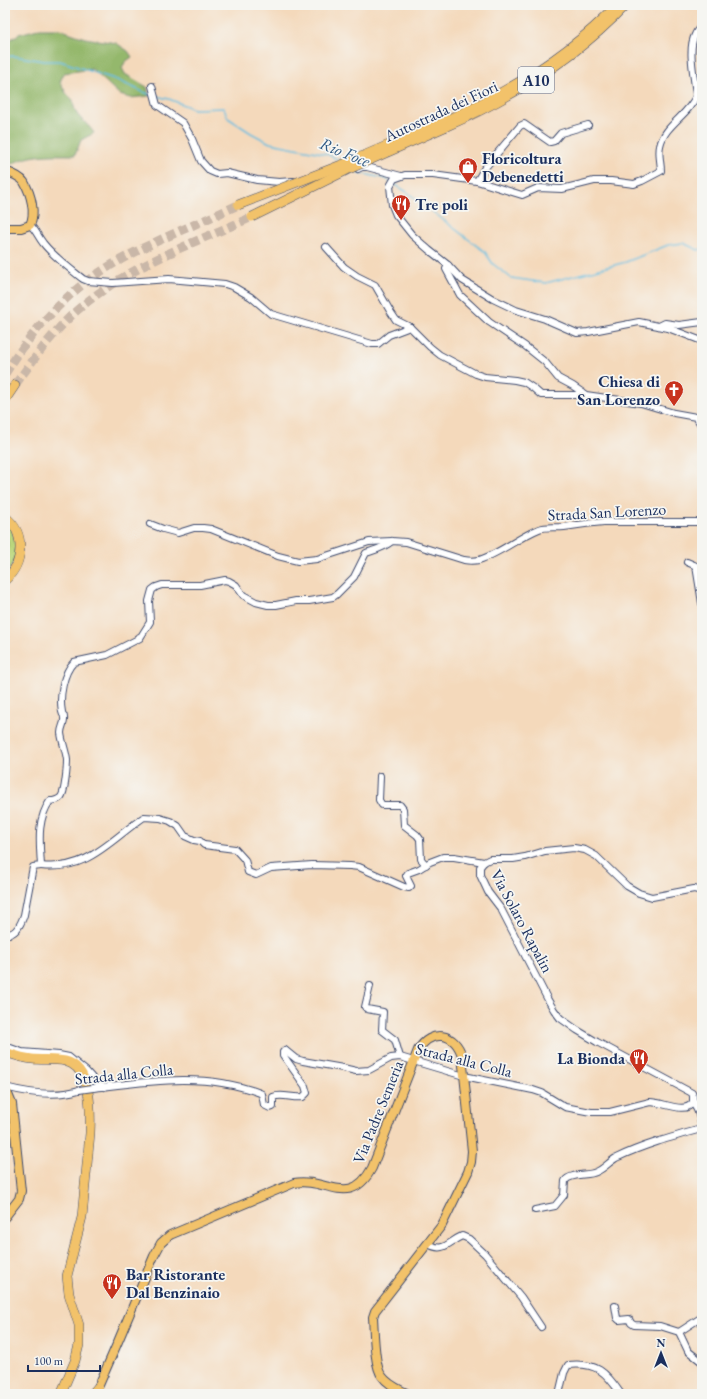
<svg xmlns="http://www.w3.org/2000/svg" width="707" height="1399" font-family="'EB Garamond',serif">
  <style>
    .green { fill: #bbd77c; stroke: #6b836d }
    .forest { fill: #94b86c; stroke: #587465 }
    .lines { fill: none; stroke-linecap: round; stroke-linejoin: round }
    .stream { stroke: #62bde0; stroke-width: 1.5 }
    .highway-tunnel { stroke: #c9b7a8; stroke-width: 9; stroke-dasharray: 9 4.5; stroke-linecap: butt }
    .minor-casing { stroke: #3c486c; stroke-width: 8 }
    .major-casing { stroke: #3c486c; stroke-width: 10 }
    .highway-casing { stroke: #3c486c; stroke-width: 10 }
    .minor { stroke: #fff; stroke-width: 6 }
    .major { stroke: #f2c26a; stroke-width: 8 }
    .highway { stroke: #f2c26a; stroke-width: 9 }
    .minor-bridge-casing { stroke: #3c486c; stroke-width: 8; stroke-linecap: butt }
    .highway-bridge-casing { stroke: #3c486c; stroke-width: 10; stroke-linecap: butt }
    .minor-bridge { stroke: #fff; stroke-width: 6 }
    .highway-bridge { stroke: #f2c26a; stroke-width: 9 }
    .labels { text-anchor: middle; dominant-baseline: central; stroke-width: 3.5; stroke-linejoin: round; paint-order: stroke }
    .shield { fill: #f6f6f2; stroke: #5d6b8a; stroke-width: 1 }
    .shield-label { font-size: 15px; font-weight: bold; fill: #1b2f5e }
    .street-label { font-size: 16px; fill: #1b2f5e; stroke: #f6f6f2 }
    .poi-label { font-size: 16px; font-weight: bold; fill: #1b2f5e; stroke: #f6f6f2; text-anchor: start }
    .water-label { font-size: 17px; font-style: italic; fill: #305a85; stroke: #f6f6f2 }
  </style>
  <rect width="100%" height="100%" fill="#f6f6f2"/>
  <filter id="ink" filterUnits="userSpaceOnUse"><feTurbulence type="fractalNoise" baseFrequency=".025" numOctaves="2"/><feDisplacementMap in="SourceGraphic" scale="8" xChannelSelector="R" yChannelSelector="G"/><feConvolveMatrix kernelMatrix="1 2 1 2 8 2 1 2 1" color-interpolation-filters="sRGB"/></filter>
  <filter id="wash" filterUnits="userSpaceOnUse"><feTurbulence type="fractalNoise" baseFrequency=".012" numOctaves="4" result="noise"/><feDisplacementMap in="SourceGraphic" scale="16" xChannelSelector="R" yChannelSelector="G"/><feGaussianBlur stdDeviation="0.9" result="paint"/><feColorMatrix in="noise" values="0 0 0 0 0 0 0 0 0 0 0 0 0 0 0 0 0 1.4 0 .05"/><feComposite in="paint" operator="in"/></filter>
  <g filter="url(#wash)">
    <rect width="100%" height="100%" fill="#f4d9bb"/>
    <path class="green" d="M5 520 12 528 18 554 5 577V556L8 544 5 532Z"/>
    <path class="forest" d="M38 29H59L85 38 116 43 128 51 132 57 125 62 122 68 125 74 147 87 149 96 130 98 120 95 92 69 64 73 60 82 66 93 73 100C74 119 85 119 94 133L81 140 75 155C54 155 31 153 12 164L5 160V43L19 34Z"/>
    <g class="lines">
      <g class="stream">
        <path d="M5 57 14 56 44 61H60L117 80 143 92 152 95"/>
        <path d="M156 96 169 99 194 109 224 108 228 118 251 133 270 143 327 154 341 161"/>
        <path d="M356 171 360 173 387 179 390 182"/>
        <path d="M394 184 407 192 485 252 493 264 511 278 546 283 626 262 668 245 683 243 698 250 702 249"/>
      </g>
    </g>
  </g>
  <g filter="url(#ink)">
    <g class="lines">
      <g class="highway-tunnel">
        <path d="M5 374C26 340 52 309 83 284 128 250 187 229 238 205"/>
        <path d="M15 385C33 360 51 335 73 314 123 268 191 244 252 217"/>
      </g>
      <g class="minor-casing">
        <g id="minor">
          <path d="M702 25C700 28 696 31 695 35 687 50 695 79 696 96 689 115 664 125 660 146 658 154 661 163 661 171L642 181 634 184 611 181H594L562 189 538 188 522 195 477 181 433 175H405L394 179 390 186 392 205 396 215 412 235 429 250 448 265 462 280 493 299 516 310 545 319 577 333 588 332 639 322 668 328 702 341"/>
          <path d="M152 86 157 105 183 123 192 139 201 161 210 171 217 174 227 173 257 180 279 182 293 181"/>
          <path d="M358 169 362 167H367L401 176"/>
          <path d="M477 181 484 169 520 126 524 124 550 142 554 141 561 133 588 125"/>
          <path d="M30 225C36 230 38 237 43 243 54 257 69 268 83 279L88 281 113 283 169 279 225 284 234 287 251 297 271 314 372 344H378L389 335 410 327"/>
          <path d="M326 247 344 267 357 276 375 285 390 311 396 320 410 327 430 347 440 355 476 374 485 377 515 380 524 382 533 388 541 395H585"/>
          <path d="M448 265 446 269 460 295 489 322 525 346 545 362 558 378 573 386 586 395 641 403 674 413 696 417 702 426"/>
          <path d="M659 326 665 323 679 325 702 322"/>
          <path d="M150 524 163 529 178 533 194 528H203L211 529 278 556 298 561 317 559 369 542 392 541 406 542 464 560C469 561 474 561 479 560 499 554 519 537 539 529 547 526 555 528 564 527 577 525 590 523 604 522H702"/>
          <path d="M687 562 694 565 696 566 702 603"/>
          <path d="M380 776 379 800 382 805H400L403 809 404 825 417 835 420 839 421 859 426 865"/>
          <path d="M41 866C88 871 109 841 144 817L160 818 170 821 178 826 185 836 194 840 200 841 204 845 235 849 245 860 248 872 256 875 271 868 312 865 350 866 359 867 404 887 409 888 411 886 406 876 408 873 419 869 430 862 443 857H454L484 862"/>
          <path d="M5 934C16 936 21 924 24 915L33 867 41 866C40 844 36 821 50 801 54 801 58 800 61 797 65 792 67 768 67 760 66 751 62 742 61 733 61 727 65 723 64 718 64 713 63 717 62 712 59 697 63 673 74 662L107 655 140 638 150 622 149 601 152 590 156 587 162 585H200L225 580 229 581 236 585 243 595 256 602 268 605H276L296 601H309L333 597 337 594 354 577 366 553C375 550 384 548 392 541"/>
          <path d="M370 986 365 1007 367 1009 383 1012 382 1030 395 1040 400 1057"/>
          <path d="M5 1046 22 1052 59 1055 69 1057 86 1071 94 1080 104 1087"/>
          <path d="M5 1087C28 1093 56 1097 79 1090"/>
          <path d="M93 1088C150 1081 205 1072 260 1093L262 1094 264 1105 270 1108 273 1107V1097C282 1093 293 1099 303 1097L307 1093 305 1086 283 1055V1052L285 1050 296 1059 303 1061 343 1068 356 1071 369 1070 391 1058 400 1057 464 1076 533 1090 542 1093 565 1107 591 1112H610L650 1102C663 1102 686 1115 693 1102"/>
          <path d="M693 1102V1096L692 1093 597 1042 577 1030 560 1018 554 1010 548 1000 501 909 488 892 480 875V867L484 862 490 859H513L525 857 545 851 574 848 585 850 596 856 627 886 639 893 652 897 694 889 702 891"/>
          <path d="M693 1102 702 1103"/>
          <path d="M535 1210 555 1206 564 1195 565 1181C570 1173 588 1176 596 1172 604 1169 609 1162 616 1158 643 1145 672 1137 701 1129 702 1122 698 1109 693 1104"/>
          <path d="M428 1244C444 1253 448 1242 462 1236L469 1239 485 1254 521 1297 541 1327"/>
          <path d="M615 1306 617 1318 619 1320 629 1319 631 1323 634 1325 660 1326 679 1332 688 1351 702 1362"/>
          <path d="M679 1332 702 1317"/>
          <path d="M559 1394 564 1373 568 1365C597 1362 606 1372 621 1394"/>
        </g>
      </g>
      <g class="major-casing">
        <g id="major">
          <path d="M5 171C11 173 20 176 24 182 31 194 36 213 30 225L21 228H5"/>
          <path d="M5 1087 12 1104 21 1191 19 1199 5 1217"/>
          <path d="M96 1392 117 1344 154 1256 161 1243 170 1235 294 1183C326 1177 350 1209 372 1168L418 1050C431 1029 455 1032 462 1056L472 1151 471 1162 468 1172 442 1225 375 1311 373 1317C374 1330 374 1367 382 1376 388 1385 399 1389 408 1394"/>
        </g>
      </g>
      <g class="highway-casing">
        <g id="highway">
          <path d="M442 122C507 93 568 57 617 5"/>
          <path d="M445 127C513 97 575 59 626 5"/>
          <path d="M5 400 15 385"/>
          <path d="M5 517C26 532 24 564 5 580"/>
          <path d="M5 1052C14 1055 22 1058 32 1059 43 1060 54 1059 65 1061 92 1067 91 1112 90 1133L82 1217 67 1276 69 1294 79 1325V1345L75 1361 61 1394"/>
          <path d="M92 1394 98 1387"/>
        </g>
      </g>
      <use href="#minor" class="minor"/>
      <use href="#major" class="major"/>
      <use href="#highway" class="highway"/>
      <g class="minor-bridge-casing">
        <path id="minor-bridge" d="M79 1090 93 1088"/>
      </g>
      <g class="highway-bridge-casing">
        <g id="highway-bridge">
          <path d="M238 205 349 162 442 122"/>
          <path d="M252 217 347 170 445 127"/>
        </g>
      </g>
      <use href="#minor-bridge" class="minor-bridge"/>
      <use href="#highway-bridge" class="highway-bridge"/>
    </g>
  </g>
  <defs>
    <g id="shop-pin" transform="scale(1)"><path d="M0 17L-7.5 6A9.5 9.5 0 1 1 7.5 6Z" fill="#c8321e" stroke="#f6f6f2"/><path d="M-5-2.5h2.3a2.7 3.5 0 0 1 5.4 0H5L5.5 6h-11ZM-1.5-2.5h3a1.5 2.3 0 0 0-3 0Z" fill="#fff"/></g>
    <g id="restaurant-pin" transform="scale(1)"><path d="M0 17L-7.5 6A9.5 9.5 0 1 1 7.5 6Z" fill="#c8321e" stroke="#f6f6f2"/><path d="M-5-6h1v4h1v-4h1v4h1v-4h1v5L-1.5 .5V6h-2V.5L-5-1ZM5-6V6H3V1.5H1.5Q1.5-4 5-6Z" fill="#fff"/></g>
    <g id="church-pin" transform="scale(1)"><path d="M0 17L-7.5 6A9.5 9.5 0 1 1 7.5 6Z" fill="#c8321e" stroke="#f6f6f2"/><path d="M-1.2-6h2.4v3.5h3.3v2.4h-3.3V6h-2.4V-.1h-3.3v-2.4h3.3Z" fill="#fff"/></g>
  </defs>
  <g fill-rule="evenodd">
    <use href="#shop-pin" x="468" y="167"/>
    <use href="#restaurant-pin" x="401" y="204"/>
    <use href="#church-pin" x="674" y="390"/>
    <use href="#restaurant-pin" x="639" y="1058"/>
    <use href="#restaurant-pin" x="112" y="1283"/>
  </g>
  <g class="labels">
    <rect class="shield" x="518" y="67" width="36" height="26" rx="3"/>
    <g class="shield-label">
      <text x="536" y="80">A10</text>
    </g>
    <g class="street-label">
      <text transform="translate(441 111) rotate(-25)">Autostrada dei Fiori</text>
      <text transform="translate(607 512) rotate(-3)">Strada San Lorenzo</text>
      <text transform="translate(522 921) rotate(62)">Via Solaro Rapalin</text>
      <text transform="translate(464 1060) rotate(14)">Strada alla Colla</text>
      <text transform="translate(124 1074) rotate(-6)">Strada alla Colla</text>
      <text transform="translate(378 1112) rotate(-68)">Via Padre Semeria</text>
    </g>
    <g class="poi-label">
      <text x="482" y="158">Floricoltura<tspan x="482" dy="18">Debenedetti</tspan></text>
      <text x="415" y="204">Tre poli</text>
      <text x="660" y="381" text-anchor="end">Chiesa di<tspan x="660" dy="18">San Lorenzo</tspan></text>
      <text x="625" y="1058" text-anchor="end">La Bionda</text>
      <text x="126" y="1274">Bar Ristorante<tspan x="126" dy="18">Dal Benzinaio</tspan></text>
    </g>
    <g class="water-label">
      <text transform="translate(345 152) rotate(22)">Rio Foce</text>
    </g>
  </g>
  <rect width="707" height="1399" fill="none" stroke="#f6f6f2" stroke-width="20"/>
  <g transform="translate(661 1353)" stroke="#f6f6f2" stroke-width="3" paint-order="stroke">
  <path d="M0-3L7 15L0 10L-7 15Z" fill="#1b2f5e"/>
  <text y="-6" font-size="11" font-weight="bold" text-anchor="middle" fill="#1b2f5e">N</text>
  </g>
  <path d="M28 1365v6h72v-6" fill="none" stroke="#1b2f5e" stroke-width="2"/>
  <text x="34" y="1365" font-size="12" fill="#1b2f5e" stroke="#f6f6f2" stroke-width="3" paint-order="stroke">100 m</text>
</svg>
